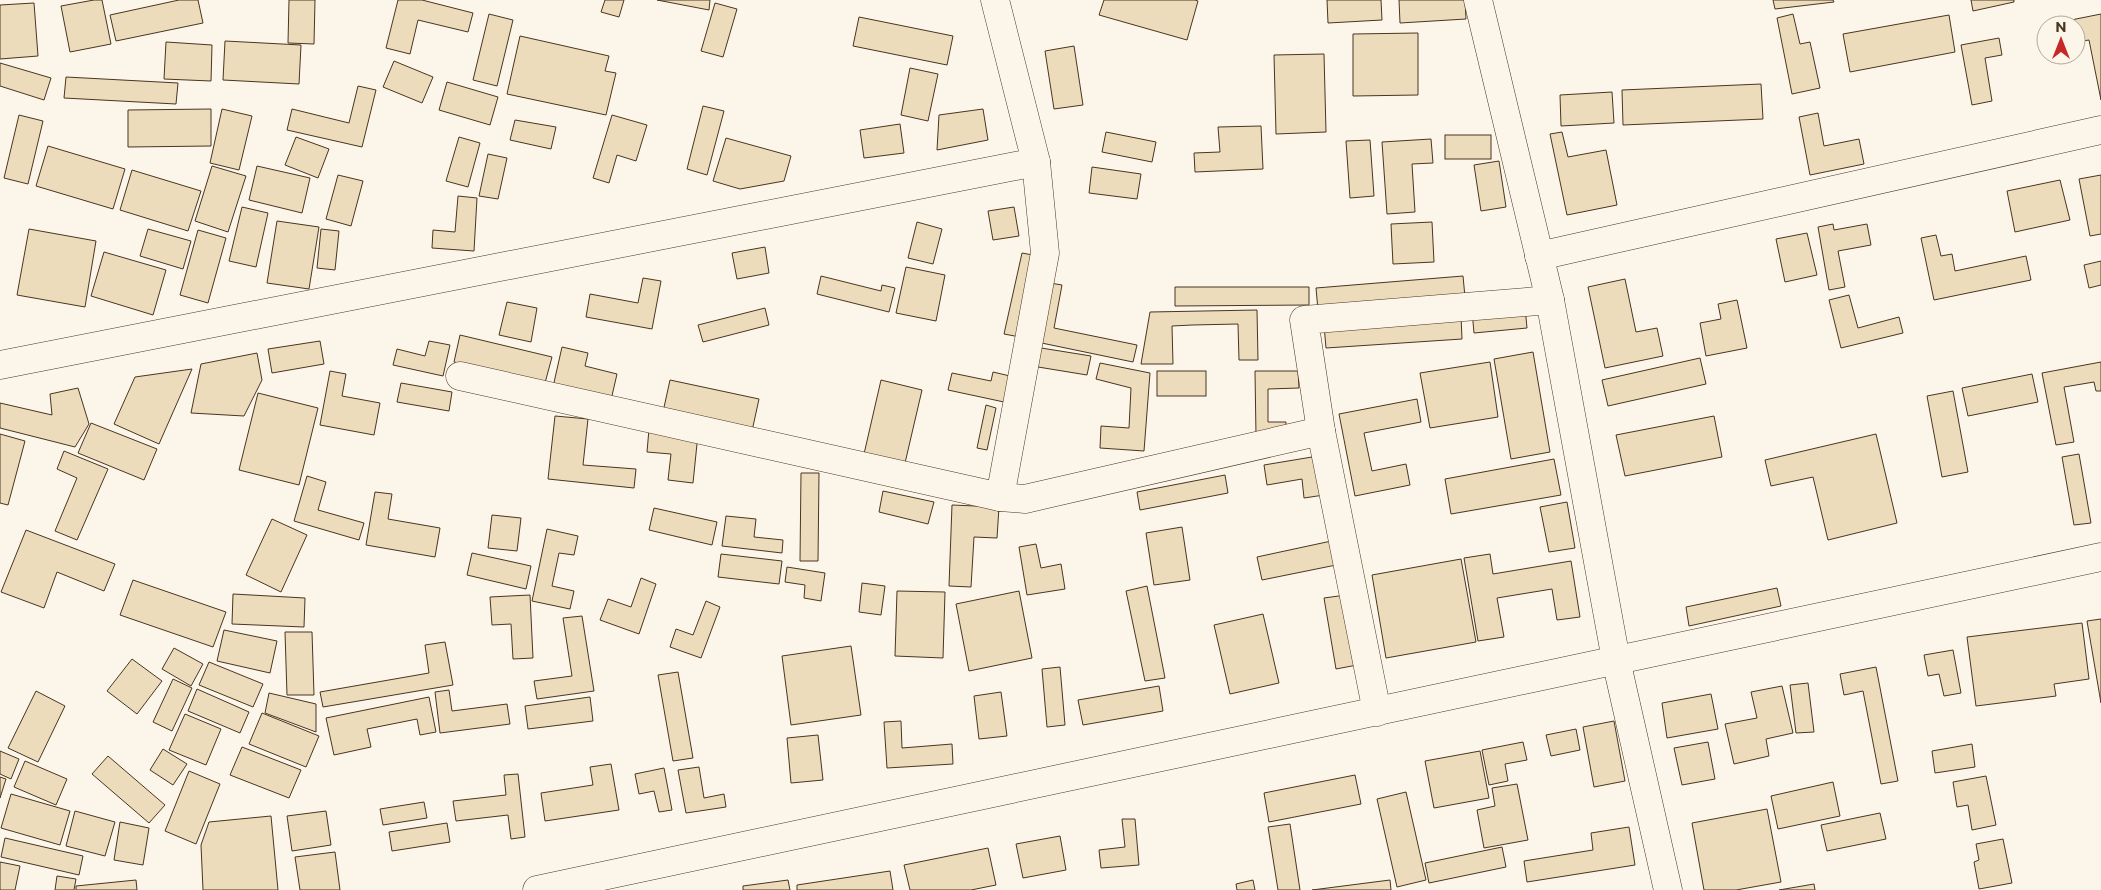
<svg xmlns="http://www.w3.org/2000/svg" width="2101" height="890" font-family="Montserrat,sans-serif">
  <style>
    .building { fill: #ecdcbc; stroke: #4a3520 }
    .lines { fill: none; stroke-linecap: round; stroke-linejoin: round }
    .minor-casing { stroke: #4a3520; stroke-width: 29 }
    .minor { stroke: #fbf6e9; stroke-width: 28 }
  </style>
  <rect width="100%" height="100%" fill="#fbf6e9"/>
  <g class="building">
    <path d="M94 0H102L111 44 70 52 61 6Z"/>
    <path d="M179 0H198L203 23 116 41 110 15Z"/>
    <path d="M289 0H315L314 44 288 43Z"/>
    <path d="M398 0H422L473 13 468 32 418 20 410 54 386 48Z"/>
    <path d="M605 0H624L619 17 601 12Z"/>
    <path d="M657 0H710L709 10Z"/>
    <path d="M1104 0H1195L1198 1 1187 40 1099 15Z"/>
    <path d="M1327 0H1381L1382 20 1328 23Z"/>
    <path d="M1399 0H1465L1466 19 1400 23Z"/>
    <path d="M1773 0H1833L1834 2 1775 9Z"/>
    <path d="M1971 0H2014V2L1973 11Z"/>
    <path d="M34 3 38 56 0 59V5Z"/>
    <path d="M715 3 737 9 723 57 701 51Z"/>
    <path d="M489 14 513 20 497 86 473 80Z"/>
    <path d="M1793 14 1800 44 1810 42 1820 88 1792 94 1777 18Z"/>
    <path d="M2101 14V100L2089 40 2076 42V25H2072L2071 20Z"/>
    <path d="M1949 15 1955 52 1850 72 1843 34Z"/>
    <path d="M859 17 953 36 947 65 853 46Z"/>
    <path d="M1418 33V95L1353 96V34Z"/>
    <path d="M520 36 609 56 605 71 616 73 606 115 507 94Z"/>
    <path d="M1999 38 2002 55 1985 58 1992 101 1972 105 1961 45Z"/>
    <path d="M225 41 301 45 299 84 223 80Z"/>
    <path d="M166 42 212 45 211 81 164 79Z"/>
    <path d="M1074 46 1083 105 1054 109 1045 51Z"/>
    <path d="M1324 54 1326 132 1276 134 1274 55Z"/>
    <path d="M394 61 433 77 422 103 383 87Z"/>
    <path d="M0 63 51 78 44 100 0 86Z"/>
    <path d="M910 68 938 74 928 121 901 115Z"/>
    <path d="M66 77 178 83 176 104 64 98Z"/>
    <path d="M447 82 498 97 490 125 439 110Z"/>
    <path d="M1761 84 1763 119 1623 125 1622 90Z"/>
    <path d="M358 86 376 90 362 147 287 130 292 109 349 123Z"/>
    <path d="M1612 92 1614 123 1561 126 1560 95Z"/>
    <path d="M703 106 724 111 707 175 687 169Z"/>
    <path d="M211 109V146L128 147V110Z"/>
    <path d="M222 109 252 116 239 170 210 163Z"/>
    <path d="M983 109 988 140 937 150 939 115Z"/>
    <path d="M1818 113 1824 146 1859 139 1864 164 1810 175 1799 117Z"/>
    <path d="M19 115 43 121 28 184 4 178Z"/>
    <path d="M612 115 647 125 636 161 617 155 609 183 593 178Z"/>
    <path d="M515 120 556 127 551 149 510 140Z"/>
    <path d="M900 124 904 153 864 158 860 130Z"/>
    <path d="M1261 126 1263 169 1195 172 1194 153 1220 152 1218 127Z"/>
    <path d="M1106 132 1156 142 1152 162 1102 152Z"/>
    <path d="M1562 132 1568 157 1606 150 1617 205 1567 215 1550 134Z"/>
    <rect x="1445" y="135" width="46" height="24"/>
    <path d="M296 137 329 149 318 178 285 165Z"/>
    <path d="M459 137 480 143 468 187 446 181Z"/>
    <path d="M726 138 791 156 784 181 740 189 713 181Z"/>
    <path d="M1431 139 1433 163 1412 164 1415 212 1387 214 1382 142Z"/>
    <path d="M1370 140 1374 196 1350 198 1346 141Z"/>
    <path d="M48 146 125 169 113 209 36 186Z"/>
    <path d="M488 154 507 158 498 199 479 196Z"/>
    <path d="M1499 161 1506 207 1481 211 1474 165Z"/>
    <path d="M212 166 246 176 228 232 195 221Z"/>
    <path d="M257 166 310 178 302 213 249 200Z"/>
    <path d="M1092 167 1141 174 1137 199 1089 193Z"/>
    <path d="M132 170 201 191 188 231 120 210Z"/>
    <path d="M338 175 363 181 351 226 326 219Z"/>
    <path d="M2101 175V234L2090 236 2079 179Z"/>
    <path d="M2060 180 2070 220 2015 232 2007 191Z"/>
    <path d="M458 196 477 198 474 251 432 248 433 230 455 232Z"/>
    <path d="M242 207 268 213 256 267 229 261Z"/>
    <path d="M1014 207 1019 236 993 240 988 211Z"/>
    <path d="M277 221 319 227 309 289 267 283Z"/>
    <path d="M917 222 942 229 933 264 908 258Z"/>
    <path d="M1432 222 1434 262 1393 264 1391 224Z"/>
    <path d="M1833 224 1834 230 1867 224 1871 245 1838 251 1845 287 1829 290 1818 227Z"/>
    <path d="M29 229 96 241 85 307 17 295Z"/>
    <path d="M148 229 191 241 183 269 140 256Z"/>
    <path d="M321 229 339 231 335 270 317 268Z"/>
    <path d="M198 230 226 238 208 303 180 295Z"/>
    <path d="M1807 233 1817 275 1785 282 1776 239Z"/>
    <path d="M1936 235 1941 256 1952 254 1955 271 2026 256 2031 280 1934 300 1921 238Z"/>
    <path d="M765 247 769 273 737 279 732 253Z"/>
    <path d="M104 252 166 270 153 315 91 296Z"/>
    <path d="M1022 253 1038 256 1020 337 1004 334Z"/>
    <path d="M2101 261V285L2089 288 2084 265Z"/>
    <path d="M906 267 945 275 936 321 896 313Z"/>
    <path d="M821 276 881 291 882 285 895 288 889 312 817 294Z"/>
    <path d="M1463 276 1465 297 1318 310 1316 288Z"/>
    <path d="M643 278 661 281 652 329 586 317 590 294 638 303Z"/>
    <path d="M1625 279 1636 332 1657 328 1663 356 1605 368 1588 287Z"/>
    <path d="M1044 282 1062 285 1054 328 1137 345 1133 362 1032 341Z"/>
    <path d="M1175 287H1309V305L1175 306Z"/>
    <path d="M1849 295 1858 328 1899 317 1903 333 1841 348 1829 300Z"/>
    <path d="M1737 300 1747 348 1706 356 1700 323 1721 319 1718 304Z"/>
    <path d="M507 302 537 308 531 342 499 335Z"/>
    <path d="M1525 307 1527 328 1474 333 1472 311Z"/>
    <path d="M765 308 769 325 703 342 698 325Z"/>
    <path d="M1257 310 1258 360H1239L1238 324 1192 325 1172 326 1173 364H1141L1150 312Z"/>
    <path d="M1461 316 1462 339 1326 348 1324 325Z"/>
    <path d="M460 335 552 357 545 383 454 362Z"/>
    <path d="M320 341 324 364 272 373 268 349Z"/>
    <path d="M429 341 450 345 443 376 393 365 397 349 425 356Z"/>
    <path d="M562 347 588 353 585 366 617 374 611 400 553 387Z"/>
    <path d="M1035 347 1091 356 1087 375 1032 366Z"/>
    <path d="M1533 352 1550 452 1511 459 1494 359Z"/>
    <path d="M257 353 262 380 244 416 191 413 201 364Z"/>
    <path d="M1700 358 1706 384 1608 406 1602 380Z"/>
    <path d="M1490 362 1498 417 1430 428 1420 373Z"/>
    <path d="M2101 362V391H2096L2094 382 2064 387 2074 442 2056 445 2042 373Z"/>
    <path d="M1100 363 1150 373 1144 451 1100 448 1101 426 1129 428 1131 388 1096 379Z"/>
    <path d="M192 369 159 444 114 424 135 377Z"/>
    <path d="M330 371 346 374 342 396 380 403 374 435 320 425Z"/>
    <rect x="1157" y="371" width="49" height="25"/>
    <path d="M1255 371H1298L1299 388 1268 389V422H1286V436H1256Z"/>
    <path d="M993 372 1010 376 1004 402 948 390 952 373 991 381Z"/>
    <path d="M2032 374 2038 402 1968 416 1962 388Z"/>
    <path d="M670 380 759 399 752 431 663 412Z"/>
    <path d="M881 380 922 390 905 463 864 454Z"/>
    <path d="M401 383 452 392 449 411 397 402Z"/>
    <path d="M78 388 89 424 75 447 0 428V403L52 415 50 394Z"/>
    <path d="M1953 391 1968 472 1942 477 1927 396Z"/>
    <path d="M258 393 318 408 299 485 239 470Z"/>
    <path d="M1417 399 1421 422 1364 433 1372 471 1406 464 1410 485 1355 496 1339 414Z"/>
    <path d="M986 405 996 408 987 450 977 448Z"/>
    <path d="M555 416 588 419 583 465 636 469 634 488 548 479Z"/>
    <path d="M1714 416 1722 457 1625 476 1616 435Z"/>
    <path d="M91 423 157 449 144 480 78 453Z"/>
    <path d="M649 429 698 434 693 483 668 480 671 454 647 452Z"/>
    <path d="M0 434 25 441 8 505 0 503Z"/>
    <path d="M1876 434 1897 523 1828 540 1813 477 1771 486 1765 460Z"/>
    <path d="M64 451 108 469 77 540 55 531 77 478 57 469Z"/>
    <path d="M2079 454 2091 523 2074 525 2062 457Z"/>
    <path d="M1318 456 1324 495 1304 498 1302 479 1267 485 1264 465Z"/>
    <path d="M1554 459 1561 495 1451 514 1445 479Z"/>
    <path d="M801 473H819L818 561H800Z"/>
    <path d="M1225 475 1228 493 1140 510 1137 492Z"/>
    <path d="M307 476 326 482 318 510 364 523 359 540 294 521Z"/>
    <path d="M883 491 934 502 928 524 879 512Z"/>
    <path d="M375 492 392 494 388 519 440 528 435 557 366 545Z"/>
    <path d="M1567 502 1575 548 1549 552 1540 507Z"/>
    <path d="M952 505 999 507 997 538 974 537 971 587 949 586Z"/>
    <path d="M654 508 717 522 712 545 649 530Z"/>
    <path d="M492 515 521 518 517 551 488 548Z"/>
    <path d="M726 516 756 519 754 537 783 540 782 553 722 546Z"/>
    <path d="M272 519 307 535 281 592 246 575Z"/>
    <path d="M1182 527 1190 580 1154 585 1146 533Z"/>
    <path d="M547 529 578 536 574 555 559 553 552 586 574 591 570 609 532 601Z"/>
    <path d="M26 530 115 564 104 591 57 572 44 608 1 592Z"/>
    <path d="M1336 540 1341 564 1262 580 1257 557Z"/>
    <path d="M1036 544 1041 568 1061 564 1065 589 1027 595 1019 547Z"/>
    <path d="M472 553 531 566 526 589 467 575Z"/>
    <path d="M721 554 782 561 779 584 718 577Z"/>
    <path d="M1490 554 1493 574 1571 561 1580 617 1557 620 1552 589 1497 598 1504 637 1478 641 1464 558Z"/>
    <path d="M1461 559 1476 642 1386 658 1372 575Z"/>
    <path d="M787 567 825 573 821 601 804 598 805 585 785 582Z"/>
    <path d="M641 578 656 584 639 634 600 620 608 599 631 607Z"/>
    <path d="M133 580 226 612 213 647 120 615Z"/>
    <path d="M862 583 885 586 881 615 859 612Z"/>
    <path d="M1147 586 1165 678 1145 681 1126 591Z"/>
    <path d="M1777 588 1781 606 1689 626 1686 607Z"/>
    <path d="M897 591 945 592 943 658 895 656Z"/>
    <path d="M1019 591 1032 658 969 671 956 604Z"/>
    <path d="M233 594 305 598 304 627 232 624Z"/>
    <path d="M530 595 533 658 513 659 511 624 492 625 490 597Z"/>
    <path d="M1346 595 1357 665 1336 669 1324 598Z"/>
    <path d="M706 601 720 607 701 658 670 647 676 629 693 635Z"/>
    <path d="M1263 614 1279 683 1230 694 1214 625Z"/>
    <path d="M582 616 594 691 537 699 534 681 572 676 563 618Z"/>
    <path d="M2101 619V703L2087 621Z"/>
    <path d="M2082 623 2089 679 2054 684 2056 696 1976 706 1967 637Z"/>
    <path d="M224 630 277 641 270 673 217 661Z"/>
    <path d="M285 632H312L314 695H287Z"/>
    <path d="M445 642 453 685 323 707 320 692 429 673 425 645Z"/>
    <path d="M851 646 861 715 791 725 782 656Z"/>
    <path d="M174 648 203 664 191 686 162 669Z"/>
    <path d="M1953 650 1961 693 1944 696 1939 674 1928 676 1924 655Z"/>
    <path d="M132 659 162 681 137 714 107 691Z"/>
    <path d="M209 662 263 684 253 707 199 685Z"/>
    <path d="M1060 667 1065 725 1047 727 1042 669Z"/>
    <path d="M1876 667 1898 781 1881 784 1863 691 1844 695 1840 674Z"/>
    <path d="M678 672 693 758 673 761 658 675Z"/>
    <path d="M173 679 192 688 172 731 153 722Z"/>
    <path d="M1808 683 1814 732 1796 733 1790 685Z"/>
    <path d="M1159 686 1163 711 1083 725 1078 700Z"/>
    <path d="M1782 686 1793 733 1766 739 1769 756 1734 764 1725 724 1757 718 1751 692Z"/>
    <path d="M197 689 249 712 240 733 188 711Z"/>
    <path d="M449 690 452 711 507 704 510 724 440 733 435 692Z"/>
    <path d="M36 691 65 706 38 762 8 748Z"/>
    <path d="M1001 692 1007 736 979 739 974 696Z"/>
    <path d="M269 693 316 704V732L265 713Z"/>
    <path d="M1711 694 1718 729 1667 738 1662 703Z"/>
    <path d="M429 697 436 732 420 735 417 719 367 729 371 747 334 755 326 718Z"/>
    <path d="M590 697 593 721 528 729 525 706Z"/>
    <path d="M262 713 319 736 306 767 249 744Z"/>
    <path d="M185 714 221 729 206 765 169 750Z"/>
    <path d="M901 721 902 748 952 744 953 764 887 768 884 722Z"/>
    <path d="M1614 721 1625 781 1594 787 1583 727Z"/>
    <path d="M1576 729 1580 750 1551 756 1546 735Z"/>
    <path d="M818 735 823 780 791 783 787 738Z"/>
    <path d="M1523 742 1527 760 1505 764 1508 781 1489 785 1482 750Z"/>
    <path d="M1708 742 1715 779 1682 785 1674 748Z"/>
    <path d="M1972 744 1975 767 1935 773 1932 751Z"/>
    <path d="M242 747 301 770 289 798 230 775Z"/>
    <path d="M163 749 187 764 173 785 150 770Z"/>
    <path d="M0 751 19 759 11 779 0 774Z"/>
    <path d="M1480 751 1489 798 1434 808 1425 761Z"/>
    <path d="M108 756 165 805 149 823 92 774Z"/>
    <path d="M25 761 67 779 56 805 14 787Z"/>
    <path d="M611 764 619 810 545 821 541 793 593 785 590 767Z"/>
    <path d="M699 767 704 798 724 794 726 807 686 813 678 770Z"/>
    <path d="M664 768 672 810 659 812 654 791 639 794 635 774Z"/>
    <path d="M189 771 220 784 196 844 165 831Z"/>
    <path d="M518 774 525 837 511 839 508 815 456 821 453 801 506 795 504 775Z"/>
    <path d="M1355 775 1361 804 1269 822 1264 793Z"/>
    <path d="M1986 776 1996 825 1972 830 1968 805 1957 807 1953 782Z"/>
    <path d="M0 777 6 779 0 798Z"/>
    <path d="M1833 782 1840 816 1778 829 1771 796Z"/>
    <path d="M1517 784 1528 840 1484 848 1477 810 1495 806 1492 788Z"/>
    <path d="M1406 792 1426 880 1397 887 1377 799Z"/>
    <path d="M11 794 70 811 60 845 1 828Z"/>
    <path d="M424 802 427 818 383 825 380 809Z"/>
    <path d="M1767 809 1781 882 1736 890H1704L1692 823Z"/>
    <path d="M75 811 115 822 105 856 66 846Z"/>
    <path d="M326 811 331 845 292 851 287 816Z"/>
    <path d="M1880 813 1886 839 1827 851 1821 825Z"/>
    <path d="M271 816 278 890H203L201 845 209 822Z"/>
    <path d="M1122 819H1135L1139 865 1101 868 1099 850 1125 847Z"/>
    <path d="M120 822 149 828 143 865 114 860Z"/>
    <path d="M447 823 450 842 392 851 389 832Z"/>
    <path d="M1290 824 1300 890H1278L1268 827Z"/>
    <path d="M1629 827 1635 865 1527 882 1524 861 1593 850 1591 833Z"/>
    <path d="M1060 836 1066 870 1023 878 1016 844Z"/>
    <path d="M5 838 83 856 79 875 1 857Z"/>
    <path d="M2003 839 2012 883 1979 889 1974 862 1979 860 1976 844Z"/>
    <path d="M1502 847 1506 867 1429 883 1425 863Z"/>
    <path d="M988 848 996 885 971 890H910L904 865Z"/>
    <path d="M335 852 340 890H300L295 857Z"/>
    <path d="M0 862 20 866 15 890H0Z"/>
    <path d="M890 871 893 890H797V885Z"/>
    <path d="M57 876 76 879 74 890H55Z"/>
    <path d="M136 880 137 890H76V886Z"/>
    <path d="M788 880 790 890H743V886Z"/>
    <path d="M1253 880 1255 890H1237L1236 884Z"/>
    <path d="M1390 880 1391 890H1312Z"/>
    <path d="M1814 884 1815 890H1779Z"/>
  </g>
  <g class="lines">
    <g class="minor-casing">
      <g id="minor">
        <path d="M995 0 1036 162 1045 253 1000 497"/>
        <path d="M1478 0 1550 300 1616 660 1668 890"/>
        <path d="M1539 256 2101 130"/>
        <path d="M0 365 1036 162"/>
        <path d="M460 376 1000 497 1025 499 1321 431"/>
        <path d="M1377 712 1321 431 1304 320 1550 300"/>
        <path d="M537 890 2101 557"/>
      </g>
    </g>
    <use href="#minor" class="minor"/>
  </g>
  <g transform="translate(2061 40)"><circle r="24" fill="#fbf6e9" stroke="#b4a999"/>
  <path d="M0-4L9 19L0 12L-9 19Z" fill="#c62828"/>
  <text y="-8" font-size="14" font-weight="bold" text-anchor="middle" fill="#4a3520">N</text>
  </g>
</svg>
